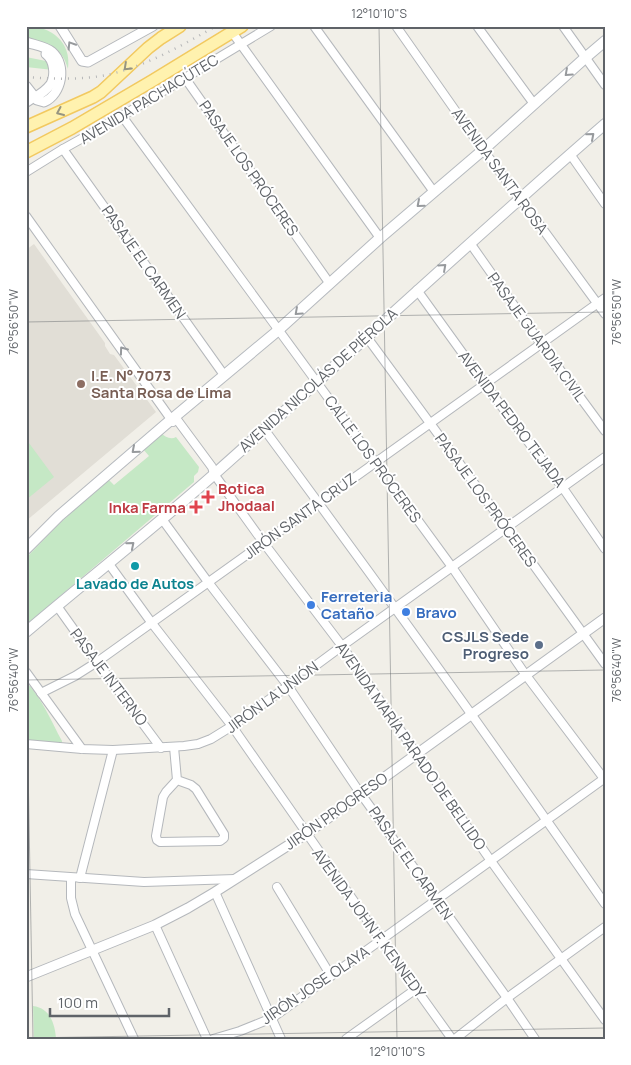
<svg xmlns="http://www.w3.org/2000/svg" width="631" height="1065" font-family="Manrope,sans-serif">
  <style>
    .education { fill: #e1ded6 }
    .green { fill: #c5e8c5 }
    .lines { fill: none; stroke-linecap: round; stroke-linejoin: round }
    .minor-casing { stroke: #b5b8bc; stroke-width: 10 }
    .tertiary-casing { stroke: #b5b8bc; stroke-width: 11 }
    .secondary-casing { stroke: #b6babf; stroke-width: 12 }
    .primary-casing { stroke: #f2c960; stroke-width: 14 }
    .minor { stroke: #fff; stroke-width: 8 }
    .tertiary { stroke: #fff; stroke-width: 9 }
    .secondary { stroke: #fff; stroke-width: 10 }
    .primary { stroke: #fff2af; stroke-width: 11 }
    .rail { stroke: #b6b7b8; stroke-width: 2.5; stroke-dasharray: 1 6; stroke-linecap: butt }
    .oneway { stroke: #979a9d }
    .oneway2 { stroke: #979581 }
    .ticks { fill: none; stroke: #5f6368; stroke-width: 1; stroke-opacity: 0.45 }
    .education-dot { fill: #8d6e63; stroke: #fff; stroke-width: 2 }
    .health-dot { fill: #e0444e; stroke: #fff; stroke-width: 2 }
    .culture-dot { fill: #0f9aa8; stroke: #fff; stroke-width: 2 }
    .shop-dot { fill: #3f7fe0; stroke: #fff; stroke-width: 2 }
    .service-dot { fill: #5c6f8a; stroke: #fff; stroke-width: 2 }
    .labels { text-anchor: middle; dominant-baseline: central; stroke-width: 4; stroke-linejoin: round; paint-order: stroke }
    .street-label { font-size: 15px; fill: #5f6368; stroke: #fff }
    .education-label { font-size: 15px; font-weight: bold; fill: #785e54; stroke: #fff; text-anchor: start }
    .health-label { font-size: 15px; font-weight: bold; fill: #be3a42; stroke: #fff; text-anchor: start }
    .culture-label { font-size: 15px; font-weight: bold; fill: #0d838f; stroke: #fff }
    .shop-label { font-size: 15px; font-weight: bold; fill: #366cbe; stroke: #fff; text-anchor: start }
    .service-label { font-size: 15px; font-weight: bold; fill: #4e5e75; stroke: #fff; text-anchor: end }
    .neatline { fill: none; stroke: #5f6368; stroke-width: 2 }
    .ticks-label { font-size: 12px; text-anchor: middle; fill: #5f6368 }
  </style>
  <rect width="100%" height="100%" fill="#f1efe8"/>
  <path class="education" d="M34 244 105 343V346L110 354 114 355 156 412 26 521V250Z"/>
  <g class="green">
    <path d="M26 26C51 26 72 42 68 69 62 46 47 43 26 38Z"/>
    <path d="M26 57 46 61 53 70 26 67Z"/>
    <path d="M161 433C165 437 171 440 176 437L199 467 198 472 194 476V482L26 625V558L58 525 108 479 114 485 149 456 143 449Z"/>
    <path d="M26 439 54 477 26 500Z"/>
    <path d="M26 682C42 698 51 721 62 741V745L26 741Z"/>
    <path d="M33 1006C50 1008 55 1024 56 1039H34Z"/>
  </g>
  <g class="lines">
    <g class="minor-casing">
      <g id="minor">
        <path d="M314 26 434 192"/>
        <path d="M396 26 483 150 520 198 605 314"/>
        <path d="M477 26 534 104"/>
        <path d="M563 26 605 85"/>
        <path d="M232 32 380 238"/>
        <path d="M185 78 330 284"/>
        <path d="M26 103 35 97"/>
        <path d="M122 116 452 567 525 674 605 780"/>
        <path d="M63 149 224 375"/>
        <path d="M570 154 605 204"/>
        <path d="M26 172 63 149 122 116 271 26"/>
        <path d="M26 216 173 422"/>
        <path d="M470 243 541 344 605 431"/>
        <path d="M417 290 484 383 563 488 605 549"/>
        <path d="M366 336 507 528 605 664"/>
        <path d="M172 418 178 421 212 467 214 474 263 542 342 646 491 861 605 1020"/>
        <path d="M264 429C380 586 494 744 605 904"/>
        <path d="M162 519 208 582 288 686 356 787 507 998 535 1039"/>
        <path d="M109 564 151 622 232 726 381 940 452 1039"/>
        <path d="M57 606 97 662 161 748"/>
        <path d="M26 672 82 749"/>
        <path d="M41 693 75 676 97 662 605 298"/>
        <path d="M26 744 82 749 113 750 184 746 198 744 211 739 232 726 288 686 342 646 605 457"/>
        <path d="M174 747 177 780 166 792 163 797 156 836 157 840 160 842 220 841 224 838V834L196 789 191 785 177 780"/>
        <path d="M26 874 144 882 235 879"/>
        <path d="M71 878V898L75 914 134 1039"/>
        <path d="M80 878 113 750"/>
        <path d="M277 887 331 976"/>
        <path d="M215 892 281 1039"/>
        <path d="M155 925 207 1039"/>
        <path d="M213 1039 240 1031 272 1018 381 940 605 778"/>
        <path d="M346 1039 416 989"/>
        <path d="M455 1039 507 998 605 927"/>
      </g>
    </g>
    <g class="tertiary-casing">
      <g id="tertiary">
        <path d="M60 26 82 61 88 62 153 26"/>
        <path d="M26 42C34 45 45 46 52 52 67 65 62 94 44 102L37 100 26 86"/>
        <path d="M35 97C41 94 47 89 51 84 56 74 54 60 46 54"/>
        <path d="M26 977 155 925 188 908 215 892 306 834 605 618"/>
      </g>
    </g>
    <g class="secondary-casing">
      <g id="secondary">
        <path d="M26 549 59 516 166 424 275 333 380 238 483 150 585 58 605 41"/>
        <path d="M26 632C87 580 150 531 210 478 342 361 471 240 605 124"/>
      </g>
    </g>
    <g class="primary-casing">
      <g id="primary">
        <path d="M26 127 93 97 101 92 148 48 161 38 180 26"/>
        <path d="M26 152 72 128 152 81 242 26"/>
      </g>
    </g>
    <use href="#minor" class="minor"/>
    <use href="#tertiary" class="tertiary"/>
    <use href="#secondary" class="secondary"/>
    <use href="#primary" class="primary"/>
    <path class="rail" d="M26 77C53 79 81 80 107 75 146 66 181 46 216 26"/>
  </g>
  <defs><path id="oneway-chevron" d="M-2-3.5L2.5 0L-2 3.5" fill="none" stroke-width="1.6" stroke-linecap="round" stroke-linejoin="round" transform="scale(1.25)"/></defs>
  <g class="oneway">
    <use href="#oneway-chevron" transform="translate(71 45) rotate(-122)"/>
    <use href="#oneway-chevron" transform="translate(568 73) rotate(138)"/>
    <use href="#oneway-chevron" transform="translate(591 136) rotate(-41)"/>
    <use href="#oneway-chevron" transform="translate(420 204) rotate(139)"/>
    <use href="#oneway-chevron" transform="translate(443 267) rotate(-42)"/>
    <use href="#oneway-chevron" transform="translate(298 312) rotate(138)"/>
    <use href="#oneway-chevron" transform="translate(123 350) rotate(-126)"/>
    <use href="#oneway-chevron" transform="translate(135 450) rotate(139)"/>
    <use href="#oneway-chevron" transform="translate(131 545) rotate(-40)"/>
  </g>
  <g class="oneway2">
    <use href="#oneway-chevron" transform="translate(127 67) rotate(137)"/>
    <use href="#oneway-chevron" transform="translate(60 112) rotate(156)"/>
  </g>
  <path class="ticks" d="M379 26 397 1039M26 322 605 312M26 655 33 1039M26 680 605 670M26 1038 605 1028"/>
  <circle class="education-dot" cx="81" cy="384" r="5"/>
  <g class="health-dot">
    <path d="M205.5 489.5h5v5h5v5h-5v5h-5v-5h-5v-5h5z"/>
    <path d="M193.5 499.5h5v5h5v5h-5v5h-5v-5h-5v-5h5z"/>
  </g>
  <circle class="culture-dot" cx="135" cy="566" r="5"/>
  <g class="shop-dot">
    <circle cx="311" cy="605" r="5"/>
    <circle cx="406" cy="612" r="5"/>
  </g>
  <circle class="service-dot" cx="539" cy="645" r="5"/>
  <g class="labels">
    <g class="street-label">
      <text transform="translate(149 99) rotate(-31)">AVENIDA PACHACÚTEC</text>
      <text transform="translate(249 168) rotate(55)">PASAJE LOS PRÓCERES</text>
      <text transform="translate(500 171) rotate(54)">AVENIDA SANTA ROSA</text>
      <text transform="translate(144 262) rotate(55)">PASAJE EL CARMEN</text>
      <text transform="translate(537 337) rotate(54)">PASAJE GUARDIA CIVIL</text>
      <text transform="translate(318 380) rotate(-42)">AVENIDA NICOLÁS DE PIÉROLA</text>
      <text transform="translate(512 419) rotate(53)">AVENIDA PEDRO TEJADA</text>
      <text transform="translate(373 459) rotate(54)">CALLE LOS PRÓCERES</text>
      <text transform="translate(486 500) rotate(54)">PASAJE LOS PRÓCERES</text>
      <text transform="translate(300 516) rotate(-36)">JIRÓN SANTA CRUZ</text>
      <text transform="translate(109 677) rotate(53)">PASAJE INTERNO</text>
      <text transform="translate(272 697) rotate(-36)">JIRÓN LA UNIÓN</text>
      <text transform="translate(411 746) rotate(55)">AVENIDA MARÍA PARADO DE BELLIDO</text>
      <text transform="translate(336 811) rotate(-35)">JIRÓN PROGRESO</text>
      <text transform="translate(411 863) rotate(55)">PASAJE EL CARMEN</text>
      <text transform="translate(369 923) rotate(54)">AVENIDA JOHN F. KENNEDY</text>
      <text transform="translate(315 985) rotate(-34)">JIRÓN JOSE OLAYA</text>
    </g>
    <g class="education-label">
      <text x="91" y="375">I.E. N° 7073<tspan x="91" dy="17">Santa Rosa de Lima</tspan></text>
    </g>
    <g class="health-label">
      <text x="218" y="488">Botica<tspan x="218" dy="17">Jhodaal</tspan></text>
      <text x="186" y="507" text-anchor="end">Inka Farma</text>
    </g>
    <g class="culture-label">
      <text x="135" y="583">Lavado de Autos</text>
    </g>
    <g class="shop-label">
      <text x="321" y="596">Ferreteria<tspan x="321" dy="17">Cataño</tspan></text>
      <text x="416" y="612">Bravo</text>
    </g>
    <g class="service-label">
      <text x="529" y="636">CSJLS Sede<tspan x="529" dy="17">Progreso</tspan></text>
    </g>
  </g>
  <rect width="631" height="1065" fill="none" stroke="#ffffff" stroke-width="55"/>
  <path d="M50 1008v8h119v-8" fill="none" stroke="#5f6368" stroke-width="2.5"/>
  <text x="58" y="1008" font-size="15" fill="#5f6368" stroke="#ffffff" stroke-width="4" paint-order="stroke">100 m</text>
  <rect x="28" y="28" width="576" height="1010" class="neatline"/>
  <g class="ticks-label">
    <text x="379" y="18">12°10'10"S</text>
    <text transform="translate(617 312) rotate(-90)" y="4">76°56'50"W</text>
    <text transform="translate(14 322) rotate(-90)" y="4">76°56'50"W</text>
    <text transform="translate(617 670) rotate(-90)" y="4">76°56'40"W</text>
    <text transform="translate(14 680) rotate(-90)" y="4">76°56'40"W</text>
    <text x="397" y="1056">12°10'10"S</text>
  </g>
</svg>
